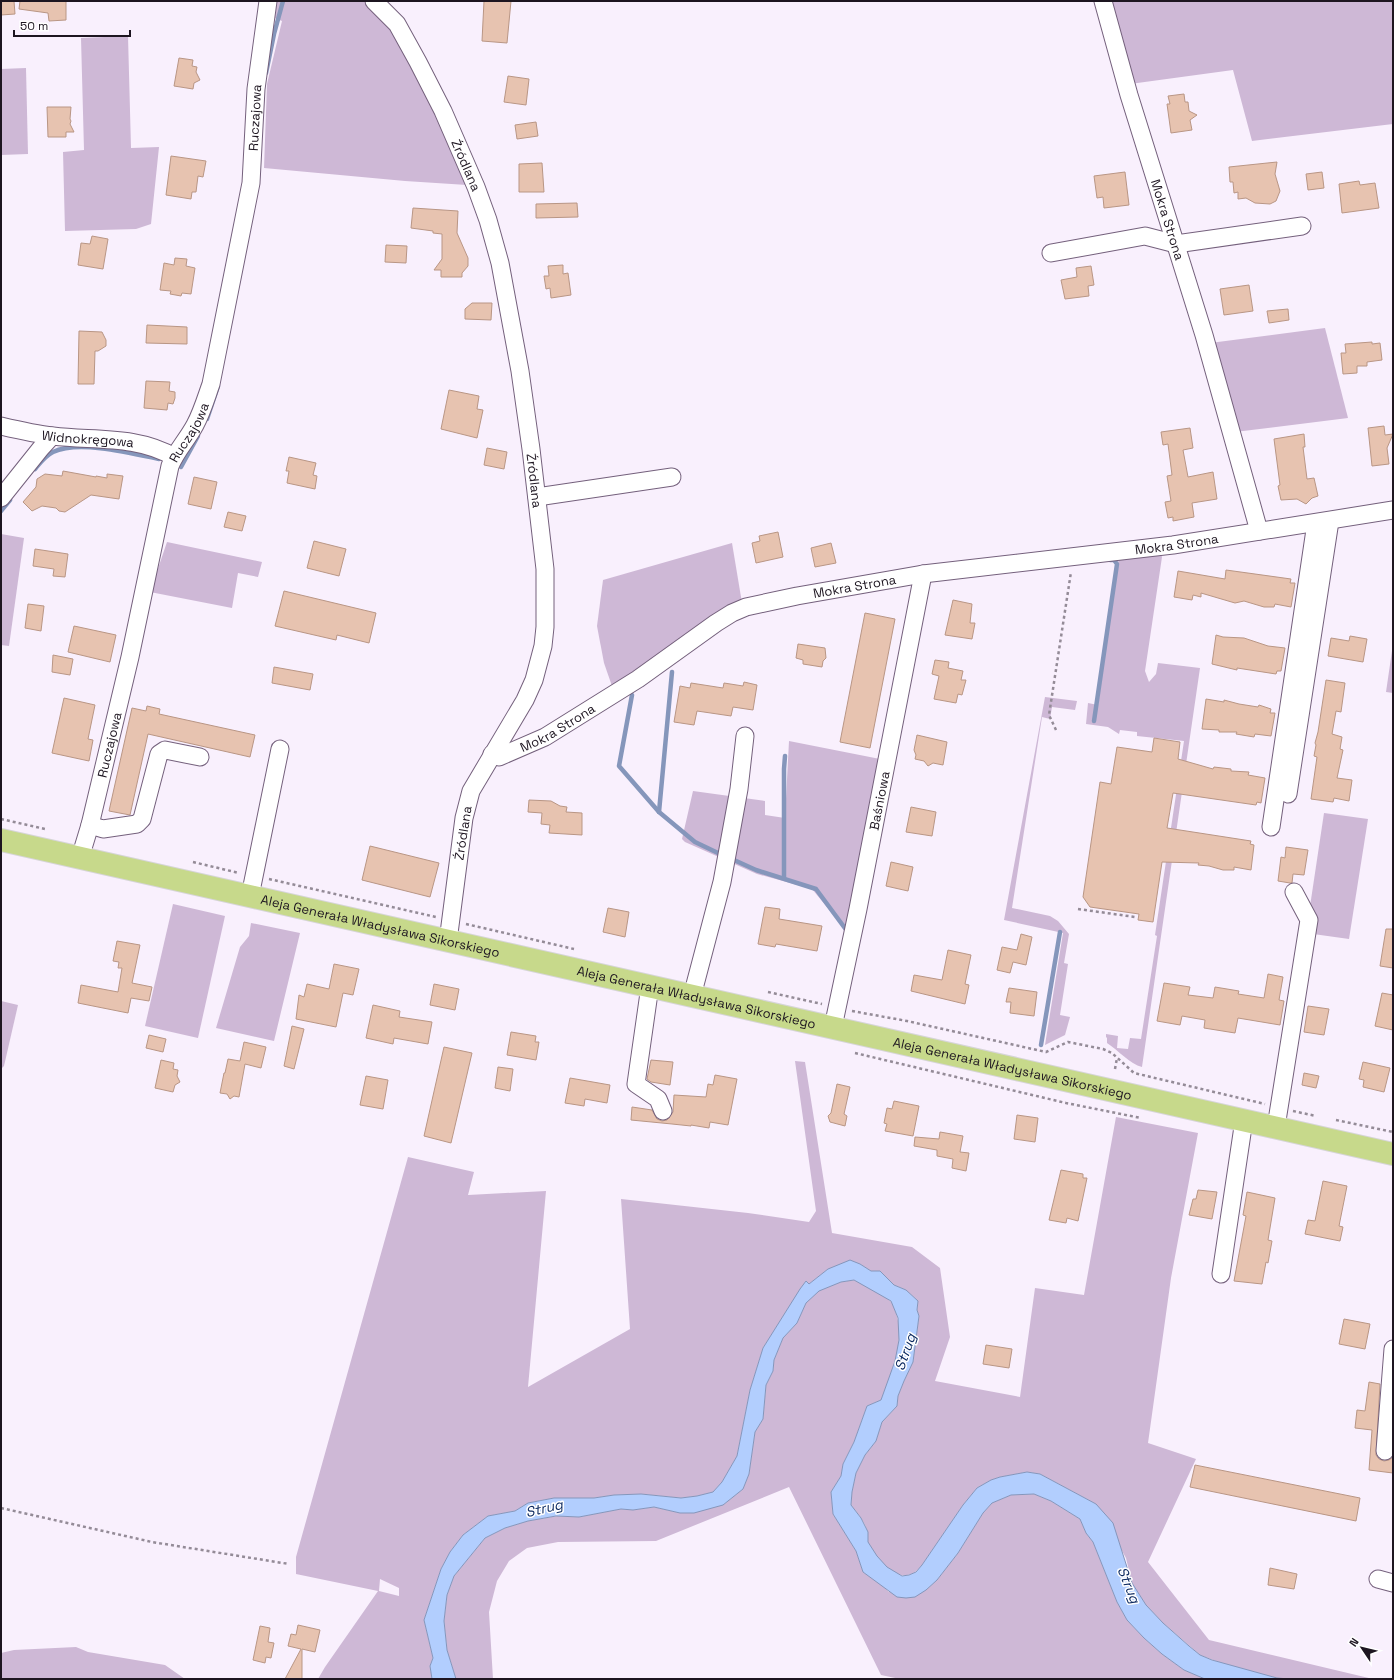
<svg xmlns="http://www.w3.org/2000/svg" width="1394" height="1680" font-family="'Space Grotesk',sans-serif">
  <style>
    .green { fill: #ceb8d6; fill-rule: evenodd }
    .water { fill: #b2cefe; stroke: #8596bb }
    .lines { fill: none; stroke-linecap: round; stroke-linejoin: round }
    .stream { stroke: #8596bb; stroke-width: 4.5 }
    .building { fill: #e7c3b0; stroke: #b99685 }
    .minor-casing { stroke: #74607c; stroke-width: 19 }
    .major-casing { stroke: #d6d5d7; stroke-width: 24 }
    .path { stroke: #948b97; stroke-width: 2.5; stroke-dasharray: 3 3; stroke-linecap: butt }
    .minor { stroke: #fff; stroke-width: 17 }
    .major { stroke: #c7d98b; stroke-width: 22 }
    .labels { text-anchor: middle; dominant-baseline: central; stroke-width: 3; stroke-linejoin: round; paint-order: stroke }
    .street-label { font-size: 13px; fill: #1d1520; stroke: #fff }
    .water-label { font-size: 14px; font-style: italic; fill: #0b2960; stroke: #fff }
  </style>
  <rect width="100%" height="100%" fill="#f9f0fd"/>
  <g class="green">
    <path d="M274 1H364L388 25 435 107 467 185 405 181 264 168 267 84 282 21 272 17Z"/>
    <path d="M1108 1H1393V124L1252 141 1233 70 1130 84Z"/>
    <path d="M128 36 131 148 159 147 151 224 136 229 65 231 63 152 84 150 81 38Z"/>
    <path d="M26 68 28 154 1 155V69Z"/>
    <path d="M1325 328 1348 418 1235 432 1210 343Z"/>
    <path d="M1 534 24 538 9 646 1 645Z"/>
    <path d="M167 542 262 562 258 577 238 573 232 608 150 592Z"/>
    <path d="M732 543 742 603 613 689 604 663 597 626 603 580Z"/>
    <path d="M1161 554 1162 557 1145 671 1149 682 1156 674 1158 663 1200 668 1142 1067C1130 1064 1118 1050 1107 1043V1038L1106 1037V1034L1118 1036 1117 1048 1128 1049 1130 1038 1141 1039 1157 936 1155 935 1184 741 1137 736V732L1120 730 1119 734 1108 727 1086 724 1088 703 1098 705 1119 556Z"/>
    <path d="M1393 644V693L1386 692Z"/>
    <path d="M1045 697 1077 701 1075 710 1052 707 1050 719 1042 717 1012 908 1050 916 1058 921 1069 934 1064 963 1068 964 1060 1015 1070 1017 1065 1035 1045 1045 1063 933 1004 920Z"/>
    <path d="M789 741 880 759 846 930 812 889 757 874 685 842 682 839 693 791 765 801V815L785 818Z"/>
    <path d="M1324 813 1368 819 1349 939 1306 933Z"/>
    <path d="M173 904 225 916 198 1038 145 1026Z"/>
    <path d="M251 923 300 933 274 1041 216 1028 240 947 249 936Z"/>
    <path d="M1 1001 18 1005 4 1066 1 1069Z"/>
    <path d="M795 1061 805 1062 832 1233 912 1247 940 1268 950 1337 935 1381 1020 1397 1035 1288 1084 1295 1116 1117 1198 1133 1171 1278 1148 1443 1196 1459 1148 1562 1209 1640 1373 1679 1277 1678 1229 1666 1200 1655 1163 1623 1146 1605 1132 1583 1126 1558 1096 1504 1040 1474 1027 1472 1000 1477 991 1480 977 1488 963 1505 922 1565C918 1570 914 1574 907 1575 892 1578 874 1556 868 1544 867 1540 869 1535 867 1531 865 1521 857 1513 851 1505L852 1492 856 1473 865 1455 876 1441 882 1422 897 1406 898 1396 904 1381 913 1362 919 1316 917 1310 918 1301 906 1290 894 1285 880 1271H871L860 1264 828 1269 809 1284 806 1281 763 1348 750 1390 737 1456 722 1482 713 1492 697 1496 681 1498 641 1494 614 1495 594 1498H554L528 1503 515 1511 488 1516 463 1535 450 1552 441 1569 424 1620 433 1658 430 1666 432 1679H318L325 1667 378 1591 296 1574V1557L408 1157 474 1172 468 1195 546 1191 528 1387 630 1329 621 1199 748 1213 809 1222 816 1211ZM380 1579 399 1588V1596L379 1591Z"/>
    <path d="M854 1280C866 1286 879 1291 889 1300 892 1302 893 1305 894 1308 907 1337 893 1372 881 1400L867 1406 854 1442 843 1464 841 1476 831 1492 833 1514 856 1551 863 1572 883 1586 889 1592 926 1590 937 1580 958 1553 983 1513 992 1503 1011 1495 1034 1494 1051 1501 1080 1519 1086 1533 1093 1542 1117 1602 1127 1620 1144 1638 1162 1654 1184 1670 1205 1679H900L881 1675 789 1487 656 1541 558 1542 527 1548 509 1561 497 1581 489 1612 493 1679H456L447 1650 444 1621 447 1595 454 1576 485 1538 505 1528 528 1521 557 1516 579 1517 621 1509 633 1510 654 1507 680 1513 723 1505 743 1489 749 1474 755 1432 763 1419 766 1385 773 1371 774 1360 783 1338 797 1323 806 1303 819 1290 841 1282Z"/>
    <path d="M76 1647 88 1652 165 1665 185 1679H1V1653L14 1650Z"/>
  </g>
  <path class="water" d="M850 1260 860 1264 871 1271H880L894 1285 906 1290 918 1301 917 1310 919 1316 913 1362 904 1381 898 1396 897 1406 882 1422 876 1441 865 1455 856 1473 852 1492 851 1505 861 1518 868 1532V1542L877 1556 887 1567 902 1576 909 1575 916 1572 922 1565 963 1505 977 1488 991 1480 1000 1477 1027 1472 1040 1474 1096 1504 1113 1523 1132 1583 1146 1605 1163 1623 1189 1646 1200 1655 1212 1660 1277 1678 1289 1679H1205L1184 1670 1162 1654 1144 1638 1127 1620 1117 1602 1093 1542 1086 1533 1080 1519 1051 1501 1034 1494 1011 1495 992 1503 983 1513 958 1553 937 1580 926 1590 915 1597 906 1598 897 1597 863 1572 856 1551 833 1514 831 1492 841 1476 843 1464 854 1442 867 1406 881 1400 895 1361 899 1340 898 1318 891 1301 854 1280 841 1282 819 1291 806 1303 797 1323 783 1338 774 1360 773 1371 766 1385 763 1419 755 1432 749 1474 743 1489 723 1505 694 1513H680L654 1507 633 1510 621 1509 579 1517 556 1516 528 1521 505 1528 485 1538 454 1576 447 1595 444 1621 447 1650 456 1679H432L430 1666 433 1658 424 1620 441 1569 450 1552 463 1535 488 1516 515 1511 528 1503 554 1498H594L614 1495 641 1494 681 1498 697 1496 713 1492 722 1482 737 1456 750 1390 763 1348 800 1289 806 1281 809 1284 828 1269Z"/>
  <g class="lines">
    <g class="stream">
      <path d="M266 73 274 34 283 1"/>
      <path d="M207 419 218 386"/>
      <path d="M181 467 198 436"/>
      <path d="M35 469C40 463 45 456 53 452 79 440 131 453 159 459"/>
      <path d="M1 511 10 500"/>
      <path d="M632 695 619 766 659 812 695 842 718 853"/>
      <path d="M1094 721 1117 564 1114 560H1110"/>
      <path d="M659 812 672 672"/>
      <path d="M734 860 756 870 816 889 847 931"/>
      <path d="M784 878V769L785 756"/>
      <path d="M1041 1045 1060 932"/>
    </g>
  </g>
  <g class="building">
    <path d="M1 1H14L15 14 1 15Z"/>
    <path d="M20 1H66V20L49 21 48 13 19 9Z"/>
    <path d="M484 1H511L507 43 482 41Z"/>
    <path d="M179 58 193 60 192 66 197 67 196 72 200 80 194 83 193 89 174 86Z"/>
    <path d="M508 76 529 79 526 105 504 102Z"/>
    <path d="M1184 94 1185 102H1188L1189 111 1197 115 1190 120 1192 130 1171 133 1167 104H1170L1168 96Z"/>
    <path d="M47 107H71L70 119 71 121 70 124 74 132H66V137H48Z"/>
    <path d="M536 122 538 136 517 139 515 125Z"/>
    <path d="M171 156 206 161 203 177 198 176 196 192H192L191 199 166 195Z"/>
    <path d="M1277 162 1275 174 1280 191 1276 201 1270 204 1255 203 1246 198 1238 199V192L1234 193 1233 182H1230L1229 167Z"/>
    <path d="M542 163 544 192H519V164Z"/>
    <path d="M1125 172 1129 205 1104 208 1103 197 1097 198 1094 176Z"/>
    <path d="M1322 172 1324 188 1308 190 1306 174Z"/>
    <path d="M1359 181 1360 185 1375 183 1379 208 1342 213 1339 184Z"/>
    <path d="M577 203 578 217 536 218V204Z"/>
    <path d="M413 208 458 211 457 233 468 258V266L462 273V277H441V270H434L442 259V234L433 233V231L411 228Z"/>
    <path d="M92 236 108 239 103 269 78 265 81 243 90 244Z"/>
    <path d="M386 245 407 246 406 263 385 262Z"/>
    <path d="M175 258 187 259 186 266 195 268 191 294 182 293 181 296 170 294 171 291 160 290 164 263 174 265Z"/>
    <path d="M563 265V274L568 273 571 295 551 298 550 288 546 289 544 276H549L548 266Z"/>
    <path d="M1091 266 1094 285 1088 286 1089 296 1065 299 1061 280 1077 277 1076 268Z"/>
    <path d="M1249 285 1253 311 1224 315 1220 289Z"/>
    <path d="M472 303H492L491 320 465 319V309Z"/>
    <path d="M1288 309 1289 320 1269 323 1267 311Z"/>
    <path d="M147 325 187 327V344L146 343Z"/>
    <path d="M79 331 102 332 106 340V346L98 351H95L94 384H78Z"/>
    <path d="M1372 342V344L1380 343 1382 360 1367 362V366H1357V373L1343 374 1341 353H1346L1345 344Z"/>
    <path d="M146 381 170 382 169 391 175 392V398L173 404 168 403 167 410 144 408Z"/>
    <path d="M449 390 479 396 477 409 483 410 477 438 441 429Z"/>
    <path d="M1384 426 1385 435 1393 434 1387 448 1389 464 1372 466 1368 428Z"/>
    <path d="M1190 428 1193 448 1183 450 1188 477 1213 472 1217 499 1192 503 1194 517 1173 521V517L1168 518 1165 502 1171 501 1167 476 1172 475 1168 444 1163 445 1161 432Z"/>
    <path d="M1304 434 1305 447H1303L1307 479 1314 478 1318 496 1312 498 1306 504 1297 499 1281 500 1278 486 1280 485 1274 439Z"/>
    <path d="M487 448 507 452 504 469 484 465Z"/>
    <path d="M289 457 316 463 313 475 317 476 315 489 287 483 289 471H286Z"/>
    <path d="M63 471 96 477V476L107 478V474L123 476 119 499 91 495 65 512 59 511 56 508 42 506 32 511 23 502 36 487 37 479 45 474 62 476Z"/>
    <path d="M194 477 217 482 211 509 188 504Z"/>
    <path d="M228 512 246 516 242 531 224 527Z"/>
    <path d="M778 532 783 557 756 563 752 543 760 541 759 536Z"/>
    <path d="M314 541 346 549 339 576 307 568Z"/>
    <path d="M831 543 836 563 815 567 811 548Z"/>
    <path d="M35 549 68 554 65 577 53 576 54 569 33 566Z"/>
    <path d="M1226 570 1291 579 1290 583H1295L1291 607 1275 604 1274 607H1264L1244 601 1235 603 1201 593V597L1193 595 1192 600 1174 597 1178 571 1225 579Z"/>
    <path d="M284 591 376 613 369 643 337 635 336 640 275 626Z"/>
    <path d="M953 600 972 604 970 623H975L972 639 945 635Z"/>
    <path d="M28 604 44 606 41 631 25 628Z"/>
    <path d="M865 613 895 619 870 748 840 742Z"/>
    <path d="M74 626 116 635 110 662 68 652Z"/>
    <path d="M1216 635 1223 637 1244 638 1268 646 1285 648 1281 671H1277L1276 674 1237 668V670L1212 664Z"/>
    <path d="M1350 636 1367 639 1363 662 1328 656 1331 638 1349 641Z"/>
    <path d="M798 644 825 648 826 658 823 661 822 667 803 664V660L796 658Z"/>
    <path d="M53 655 73 659 70 675 52 672Z"/>
    <path d="M935 660 949 662 948 668 963 671 961 680H966L962 695 958 694 956 703 934 699 939 676 932 674Z"/>
    <path d="M274 667 313 674 310 690 272 683Z"/>
    <path d="M1326 680 1345 683 1341 712 1336 711 1332 734 1342 737 1340 749 1343 750 1337 778 1352 780 1349 801 1334 798 1333 802 1311 799 1317 757 1314 756 1316 745 1315 743 1318 732Z"/>
    <path d="M744 682 757 685 753 710 733 707 731 716 697 711 694 725 674 722 680 686 690 688 691 683 723 688 724 683 743 686Z"/>
    <path d="M64 698 95 705 88 739 93 740 89 761 52 753Z"/>
    <path d="M1206 699 1224 702V700L1239 704 1258 707 1259 705 1271 709 1270 713H1275L1271 736 1255 734 1254 737 1236 734 1237 732H1219V730L1202 729Z"/>
    <path d="M147 706 160 709 159 714 255 735 250 757 148 734 130 815 109 811 132 708 146 711Z"/>
    <path d="M917 735 947 742 943 765 933 763 928 766 924 761 915 759 916 755 914 750Z"/>
    <path d="M1154 738 1180 742 1178 759 1213 769 1214 767 1231 769V771L1249 772 1248 775 1265 778 1261 803 1257 802 1256 805 1173 793 1167 828 1251 841 1250 844 1254 845 1251 870 1234 867V870H1223L1209 866 1198 865 1199 863 1162 862 1153 922 1138 920 1139 914 1090 907 1083 897 1100 782 1111 784 1117 747 1152 752Z"/>
    <path d="M529 800 551 801 560 806 567 807 566 812 582 813V835L549 833 550 825 541 824 542 813 528 812Z"/>
    <path d="M911 807 936 812 932 836 906 832Z"/>
    <path d="M370 846 439 863 430 897 362 880Z"/>
    <path d="M1286 847 1308 850 1304 875 1293 874 1292 883H1290L1278 881 1281 857 1285 858Z"/>
    <path d="M891 862 913 867 908 891 886 886Z"/>
    <path d="M765 907 780 909 779 919 822 926 817 951 776 944 775 947 758 944Z"/>
    <path d="M608 908 629 912 625 937 603 932Z"/>
    <path d="M1386 929H1393V968L1380 966Z"/>
    <path d="M1021 934 1032 937 1026 965 1013 962 1010 973 997 970 1002 947 1017 950Z"/>
    <path d="M117 941 140 945 132 983 152 987 149 1001 131 998 128 1013 78 1003 81 985 118 992 122 968H118L119 962 113 961Z"/>
    <path d="M948 950 971 955 965 984 969 985 965 1004 911 991 914 975 942 980Z"/>
    <path d="M334 964 359 969 353 995 343 993 336 1027 296 1019 299 995 304 997 307 984 329 989Z"/>
    <path d="M1268 974 1283 977 1279 1000 1284 1001 1280 1025 1238 1018 1235 1033 1204 1028 1205 1020 1182 1016 1180 1025 1157 1021 1164 983 1190 987 1188 995 1213 998 1215 987 1239 991 1238 994 1264 998Z"/>
    <path d="M434 984 459 989 455 1010 430 1005Z"/>
    <path d="M1009 988 1037 992 1034 1016 1010 1013 1011 1002H1006Z"/>
    <path d="M1382 993 1393 995V1030L1375 1026Z"/>
    <path d="M373 1005 400 1011 399 1017 432 1022 428 1044 394 1038 393 1044 366 1038Z"/>
    <path d="M1308 1006 1329 1009 1324 1035 1304 1032Z"/>
    <path d="M292 1026 304 1029 294 1069 284 1066Z"/>
    <path d="M511 1032 536 1036 535 1042H539L536 1060 507 1055Z"/>
    <path d="M149 1035 166 1039 163 1052 146 1048Z"/>
    <path d="M244 1042 266 1047 261 1068 245 1064 239 1097 234 1096 230 1099 227 1094 220 1093 224 1073H225L228 1059 240 1061Z"/>
    <path d="M444 1047 472 1053 451 1143 424 1136Z"/>
    <path d="M161 1060 174 1063 173 1069 178 1070 177 1076 180 1082 175 1085 173 1092 155 1088Z"/>
    <path d="M651 1060 673 1062 670 1085 651 1082 647 1079Z"/>
    <path d="M1363 1062 1390 1068 1384 1092 1363 1087 1364 1080 1359 1079Z"/>
    <path d="M498 1067 513 1069 510 1091 495 1088Z"/>
    <path d="M1304 1073 1319 1076 1316 1088 1302 1085Z"/>
    <path d="M715 1075 737 1079 728 1125 710 1122 709 1128 691 1125V1126L672 1124 631 1120 632 1107 652 1110 657 1119 662 1121 667 1120 673 1112 674 1095 706 1097 708 1084 713 1085Z"/>
    <path d="M366 1076 388 1080 383 1109 360 1105Z"/>
    <path d="M570 1078 610 1085 607 1103 585 1099 584 1106 565 1103Z"/>
    <path d="M837 1084 850 1087 844 1114 847 1116 845 1126 830 1122 828 1116 831 1113Z"/>
    <path d="M894 1101 919 1106 913 1136 885 1131 887 1124 884 1123 887 1108 892 1109Z"/>
    <path d="M1017 1115 1038 1118 1035 1142 1014 1139Z"/>
    <path d="M940 1132 963 1136 960 1152 969 1153 966 1171 952 1168 953 1159 937 1156V1150L914 1146 915 1137 939 1139Z"/>
    <path d="M1061 1170 1083 1174V1178H1087L1078 1221 1067 1218 1066 1223 1049 1220Z"/>
    <path d="M1323 1181 1347 1186 1339 1226 1343 1227 1340 1241 1305 1234 1308 1220 1315 1221Z"/>
    <path d="M1198 1190 1217 1192 1212 1219 1189 1215 1193 1199H1196Z"/>
    <path d="M1247 1192 1275 1198 1268 1240 1272 1241 1268 1263 1266 1262 1262 1284 1234 1281 1246 1216 1243 1215Z"/>
    <path d="M1344 1319 1370 1324 1365 1349 1339 1344Z"/>
    <path d="M986 1345 1012 1349 1009 1368 983 1364Z"/>
    <path d="M1369 1382 1380 1384 1376 1455 1379 1459 1384 1461 1389 1460 1393 1457V1473L1369 1470 1372 1430 1355 1428 1357 1410 1365 1411Z"/>
    <path d="M1195 1465 1360 1498 1356 1521 1190 1487Z"/>
    <path d="M1270 1568 1297 1574 1294 1589 1268 1585Z"/>
    <path d="M298 1625 320 1630 315 1652 302 1649V1679H285L301 1649 288 1646 291 1634 296 1635Z"/>
    <path d="M260 1626 270 1628 268 1642 274 1643 271 1658 266 1657 265 1663 253 1660Z"/>
  </g>
  <g class="lines">
    <g class="minor-casing">
      <g id="minor">
        <path id="s1" d="M374 1 397 24 418 62 443 111 476 187 488 220 500 263 520 371 531 449 545 569V627L543 646 534 680 525 700 471 791 464 818 448 941"/>
        <path id="s2" d="M1103 1 1129 95 1204 335 1259 531"/>
        <path d="M1051 253 1145 236 1176 244 1302 226"/>
        <path id="s3" d="M1 426C18 430 35 434 53 436 93 441 137 435 174 457"/>
        <path d="M537 497 672 477"/>
        <path d="M1 498 41 448 52 436"/>
        <path id="s4" d="M492 754 499 757 545 737 638 679 716 623 732 613 746 607 797 596 923 574 1173 545 1393 510"/>
        <path d="M1288 794 1330 521"/>
        <path d="M90 825 103 829 137 824 142 819 159 754 165 750 200 757"/>
        <path d="M1271 827 1316 523"/>
        <path id="s5" d="M80 858 90 825 130 657 170 466C176 451 187 440 195 425 202 412 206 398 211 384L251 183 256 89 268 1"/>
        <path d="M250 896 280 749"/>
        <path d="M650 986 636 1084 658 1099 663 1111"/>
        <path d="M692 996 722 882 739 789 745 736"/>
        <path id="s6" d="M833 1027 858 909 923 574"/>
        <path d="M1276 1127 1309 920 1294 892"/>
        <path d="M1221 1274 1244 1120"/>
        <path d="M1385 1451 1393 1349"/>
        <path d="M1378 1579 1393 1583"/>
      </g>
    </g>
    <g class="major-casing">
      <g id="major">
        <path id="s7" d="M1 840 1393 1154"/>
      </g>
    </g>
    <g class="path">
      <path d="M1056 730 1049 715 1071 572"/>
      <path d="M1 819 45 829"/>
      <path d="M193 862 239 873"/>
      <path d="M269 879 436 917"/>
      <path d="M1078 909 1135 917"/>
      <path d="M466 924 574 949"/>
      <path d="M768 992 822 1004"/>
      <path d="M852 1011 907 1021 1046 1052 1068 1042 1103 1049 1112 1053 1134 1073 1265 1104"/>
      <path d="M855 1053 1066 1103 1141 1118"/>
      <path d="M1115 1069 1117 1058"/>
      <path d="M1293 1111 1316 1116"/>
      <path d="M1336 1120 1393 1132"/>
      <path d="M1 1508 152 1542 289 1564"/>
    </g>
    <use href="#minor" class="minor"/>
    <use href="#major" class="major"/>
  </g>
  <g class="labels">
    <g class="street-label">
      <text stroke="none"><textPath href="#s5" startOffset="765">Ruczajowa</textPath></text>
      <text stroke="none"><textPath href="#s1" startOffset="190">Źródlana</textPath></text>
      <text stroke="none"><textPath href="#s2" startOffset="228">Mokra Strona</textPath></text>
      <text stroke="none"><textPath href="#s5" startOffset="441">Ruczajowa</textPath></text>
      <text stroke="none"><textPath href="#s3" startOffset="88">Widnokręgowa</textPath></text>
      <text stroke="none"><textPath href="#s1" startOffset="514">Źródlana</textPath></text>
      <text stroke="none"><textPath href="#s4" startOffset="733">Mokra Strona</textPath></text>
      <text stroke="none"><textPath href="#s4" startOffset="408">Mokra Strona</textPath></text>
      <text stroke="none"><textPath href="#s4" startOffset="73">Mokra Strona</textPath></text>
      <text stroke="none"><textPath href="#s5" startOffset="117">Ruczajowa</textPath></text>
      <text stroke="none"><textPath href="#s6" startOffset="231">Baśniowa</textPath></text>
      <text transform="translate(463 833) rotate(-81)">Źródlana</text>
      <text stroke="none"><textPath href="#s7" startOffset="389">Aleja Generała Władysława Sikorskiego</textPath></text>
      <text stroke="none"><textPath href="#s7" startOffset="713">Aleja Generała Władysława Sikorskiego</textPath></text>
      <text stroke="none"><textPath href="#s7" startOffset="1037">Aleja Generała Władysława Sikorskiego</textPath></text>
    </g>
    <g class="water-label">
      <text transform="translate(905 1352) rotate(-71)">Strug</text>
      <text transform="translate(544 1508) rotate(-13)">Strug</text>
      <text transform="translate(1129 1585) rotate(68)">Strug</text>
    </g>
  </g>
  <rect width="1394" height="1680" fill="none" stroke="#1d1520" stroke-width="4"/>
  <g transform="translate(1362 1648) rotate(305)" stroke="#ffffff" stroke-width="3" paint-order="stroke">
  <path d="M0-3L7 15L0 10L-7 15Z" fill="#1d1520"/>
  <text y="-6" font-size="11" font-weight="bold" text-anchor="middle" fill="#1d1520">N</text>
  </g>
  <path d="M14 30v6h116v-6" fill="none" stroke="#1d1520" stroke-width="2"/>
  <text x="20" y="30" font-size="12" fill="#1d1520" stroke="#ffffff" stroke-width="3" paint-order="stroke">50 m</text>
</svg>
